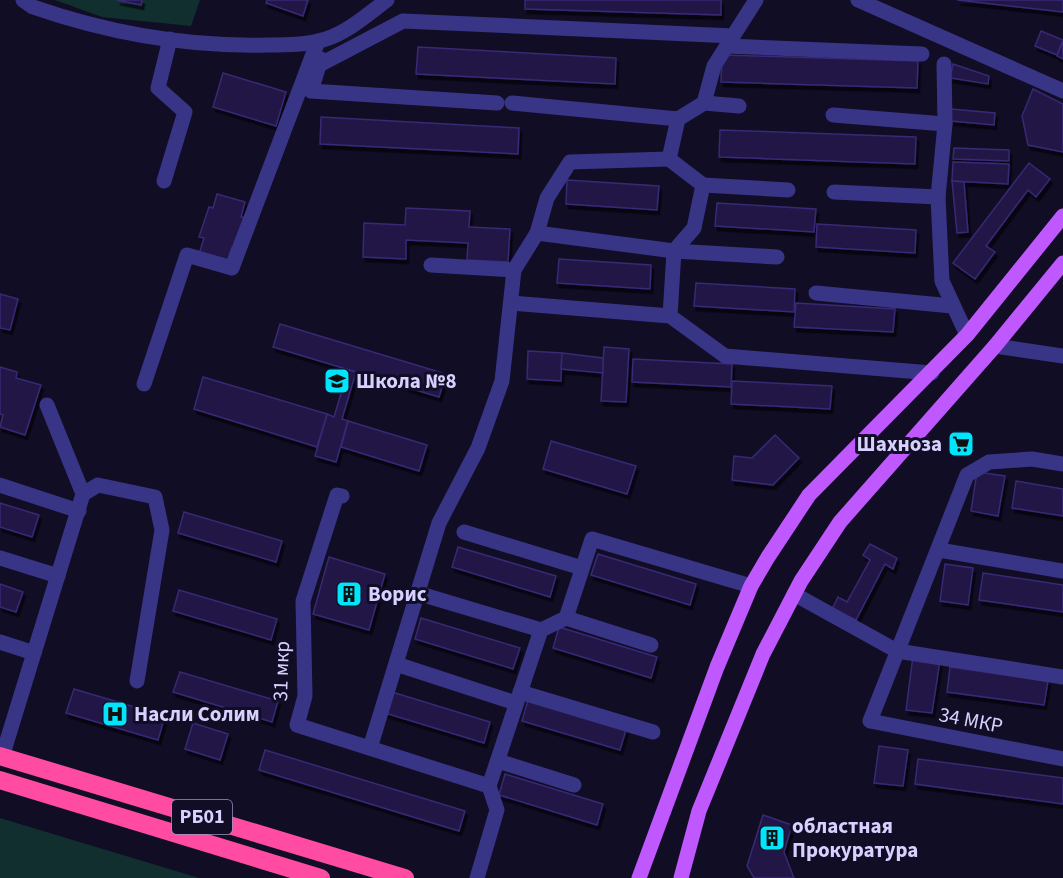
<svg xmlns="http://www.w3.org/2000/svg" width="1063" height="878" font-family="'Source Sans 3',sans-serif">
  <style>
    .green { fill: #102f2e }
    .building { fill: #211847; stroke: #372974; stroke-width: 1.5; filter: url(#shadow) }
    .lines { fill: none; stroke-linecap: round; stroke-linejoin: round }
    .minor { stroke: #383587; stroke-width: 15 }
    .major { stroke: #c058ff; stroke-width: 15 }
    .highway { stroke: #ff4ca2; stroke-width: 18 }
    .labels { text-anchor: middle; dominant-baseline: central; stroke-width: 6; stroke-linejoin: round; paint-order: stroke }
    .shield { fill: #110d25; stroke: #9b96be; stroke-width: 1.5 }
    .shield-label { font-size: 20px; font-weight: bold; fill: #d6d1ff }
    .poi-label { font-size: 21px; font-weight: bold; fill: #d6d1ff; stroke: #110d25; text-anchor: start }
    .street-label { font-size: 21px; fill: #d6d1ff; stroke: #110d25 }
  </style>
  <defs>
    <filter id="shadow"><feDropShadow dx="2.5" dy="4.5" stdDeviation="0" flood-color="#0009"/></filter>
  </defs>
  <rect width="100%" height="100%" fill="#110d25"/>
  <g class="green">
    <path d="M55 0H200L191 26 102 17Z"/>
    <path d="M0 818 199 878H0Z"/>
  </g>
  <g class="building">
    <path d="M117 0H142L141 5Z"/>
    <path d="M267 0H308L303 16 266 3Z"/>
    <path d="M525 0H721V15L525 9Z"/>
    <path d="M957 0H1063V12Z"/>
    <path d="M1041 31 1063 40 1057 55 1035 46Z"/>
    <path d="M1063 41V59L1057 56Z"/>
    <path d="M418 47 616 58 615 84 416 74Z"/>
    <path d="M722 55 918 61 917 88 721 82Z"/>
    <path d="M953 64 989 76 988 84 950 78Z"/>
    <path d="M223 73 286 92 276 126 213 107Z"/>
    <path d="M1033 89 1063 104V152L1028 145 1022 116Z"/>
    <path d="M951 109 995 113 994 125 951 121Z"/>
    <path d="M321 117 519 128 518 154 320 144Z"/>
    <path d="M720 130 916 137 915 164 719 157Z"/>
    <path d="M954 148 1009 150V161L953 159Z"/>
    <path d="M953 162 1009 164 1008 184 952 181Z"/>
    <path d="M1029 163 1050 179 1036 197 1028 190 986 246 995 252 975 279 953 263Z"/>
    <path d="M567 180 659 186 657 210 566 204Z"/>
    <path d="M952 181 964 182 968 232 957 233Z"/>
    <path d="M217 194 245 202 241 217 245 218 236 248 232 247 227 262 199 254 204 238 199 237 209 207 213 208Z"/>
    <path d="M717 203 816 209 814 232 715 226Z"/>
    <path d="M406 208 470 211 469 227 510 229 508 262 467 260 468 243 406 240V259L363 257 364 223 405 225Z"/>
    <path d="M817 224 916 230 915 253 816 247Z"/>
    <path d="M559 259 651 265 650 289 557 283Z"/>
    <path d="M696 283 795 289 794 312 694 306Z"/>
    <path d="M0 294 18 299 10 330 0 328Z"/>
    <path d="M796 303 895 309 893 332 794 327Z"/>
    <path d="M280 324 446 374 439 397 273 347Z"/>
    <path d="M604 347 629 349 626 402 601 401Z"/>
    <path d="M528 351 562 353 561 381 527 379Z"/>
    <path d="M562 353 603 358V373L561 369Z"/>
    <path d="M633 359 732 364 731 387 632 382Z"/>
    <path d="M0 367 17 372 16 378 41 385 25 435 0 427 3 415 0 414Z"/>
    <path d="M348 370 356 372 342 419 348 421 336 462 315 456 327 414 334 417Z"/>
    <path d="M203 377 327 414 317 447 194 409Z"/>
    <path d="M732 381 832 386 830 409 731 404Z"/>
    <path d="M348 421 427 445 419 471 341 447Z"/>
    <path d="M775 435 799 458 773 485 732 480 734 456 752 458Z"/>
    <path d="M551 441 636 466 627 494 543 469Z"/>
    <path d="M977 472 1005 476 998 516 971 511Z"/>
    <path d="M1016 481 1063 489V516L1012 508Z"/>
    <path d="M0 503 39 515 32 537 0 527Z"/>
    <path d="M184 512 282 541 276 562 178 533Z"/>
    <path d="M870 544 897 558 893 569 885 564 856 620 832 609 838 597 847 602 870 560 863 555Z"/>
    <path d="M458 547 556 576 550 597 452 567Z"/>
    <path d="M598 554 696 584 690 605 591 575Z"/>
    <path d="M329 557 385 574 369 630 313 614Z"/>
    <path d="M945 564 973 568 968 605 940 601Z"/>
    <path d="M983 573 1063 585V612L979 600Z"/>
    <path d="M0 584 23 592 16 612 0 607Z"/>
    <path d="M179 590 277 619 271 640 173 611Z"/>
    <path d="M421 618 520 648 513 669 415 639Z"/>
    <path d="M559 627 657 657 651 678 553 648Z"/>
    <path d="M913 656 940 660 932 713 906 710Z"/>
    <path d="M950 667 1048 681 1044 705 947 692Z"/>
    <path d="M180 672 278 701 272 722 173 692Z"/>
    <path d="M74 689 165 716 158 740 66 713Z"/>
    <path d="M392 692 490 722 484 743 385 713Z"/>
    <path d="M528 700 626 730 620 750 522 721Z"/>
    <path d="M193 723 228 734 220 760 185 749Z"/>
    <path d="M879 746 908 750 903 786 874 783Z"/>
    <path d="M265 750 465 811 459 831 259 770Z"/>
    <path d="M918 759 1063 778V804L915 784Z"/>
    <path d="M505 774 603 804 597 825 499 795Z"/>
    <path d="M763 815 792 825 784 852 794 878H754L747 866Z"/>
  </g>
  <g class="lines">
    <g class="minor">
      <path d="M23 0 33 7C108 33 188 47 267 45 287 45 306 45 326 39 348 32 368 14 387 0"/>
      <path d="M858 0 1063 91"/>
      <path d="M727 46 922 54"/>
      <path d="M321 59 311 91 497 103"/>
      <path d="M319 65 403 21 733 36"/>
      <path d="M512 103 678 119"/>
      <path d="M704 103 739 106"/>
      <path d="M833 115 945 124"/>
      <path d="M669 159 703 185 788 190"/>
      <path d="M164 181 185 112 158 88 170 39"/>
      <path d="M834 192 938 197 942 281 967 335"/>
      <path d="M938 197 945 124 944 64"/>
      <path d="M537 233 674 251 777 257"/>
      <path d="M431 265 514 270"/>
      <path d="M816 293 952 306"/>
      <path d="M511 303 670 316 725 356 932 373"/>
      <path d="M670 316 674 251 694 228 703 185"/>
      <path d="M995 346 1063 356"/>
      <path d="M144 384 187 255 232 268 318 41"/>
      <path d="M1063 464 1032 459 989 462 967 475 870 721 1063 759"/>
      <path d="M0 485 79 511"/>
      <path d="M83 494 98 485 155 497 162 530 137 681"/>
      <path d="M342 496 337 495 303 601 305 696 297 725 489 786"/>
      <path d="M464 532 582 568"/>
      <path d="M939 550 1063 571"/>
      <path d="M0 558 58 576"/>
      <path d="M417 593 541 630"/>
      <path d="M794 594 897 651 1063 677"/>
      <path d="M566 618 651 645"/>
      <path d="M0 642 34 653"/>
      <path d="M396 664 516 703"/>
      <path d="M520 692 653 732"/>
      <path d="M370 748 439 523 478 448 502 381 514 270 537 233 547 198 570 162 669 159 678 119 704 103 714 66 756 0"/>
      <path d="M2 757 83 494 47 405"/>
      <path d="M498 761 574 785"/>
      <path d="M477 878 497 810 489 786 541 630 566 618 592 539 751 586"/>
    </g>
    <g class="major">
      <path d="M639 878 717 667 751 586 768 557 809 495 967 335 1063 216"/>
      <path d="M681 878 699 811 763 654 801 581 840 522 995 346 1063 263"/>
    </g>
    <g class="highway">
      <path d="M0 756 405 878"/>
      <path d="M0 780 321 878"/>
    </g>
  </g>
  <defs>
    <g id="school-square" transform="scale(1.35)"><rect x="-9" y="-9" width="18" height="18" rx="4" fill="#00e4fc" stroke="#110d25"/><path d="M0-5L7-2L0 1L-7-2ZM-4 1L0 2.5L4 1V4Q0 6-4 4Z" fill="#111"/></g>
    <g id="supermarket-square" transform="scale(1.35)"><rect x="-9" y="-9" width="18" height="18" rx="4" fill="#00e4fc" stroke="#110d25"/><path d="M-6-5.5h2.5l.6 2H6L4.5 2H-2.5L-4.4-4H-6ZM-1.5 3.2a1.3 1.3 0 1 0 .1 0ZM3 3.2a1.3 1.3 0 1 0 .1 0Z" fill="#111"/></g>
    <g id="building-square" transform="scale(1.35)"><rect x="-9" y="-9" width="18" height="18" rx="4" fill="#00e4fc" stroke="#110d25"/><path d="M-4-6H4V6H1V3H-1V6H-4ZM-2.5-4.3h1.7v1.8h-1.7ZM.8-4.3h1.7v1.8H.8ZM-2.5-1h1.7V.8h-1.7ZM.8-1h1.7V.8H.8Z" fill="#111"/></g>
    <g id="hospital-square" transform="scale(1.35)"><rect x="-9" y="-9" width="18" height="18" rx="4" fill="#00e4fc" stroke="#110d25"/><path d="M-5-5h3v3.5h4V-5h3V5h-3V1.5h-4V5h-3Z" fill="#111"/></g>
  </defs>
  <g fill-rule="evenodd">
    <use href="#school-square" x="337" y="381"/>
    <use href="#supermarket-square" x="961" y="444"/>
    <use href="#building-square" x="349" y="594"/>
    <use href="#hospital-square" x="115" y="714"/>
    <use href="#building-square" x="772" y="838"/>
  </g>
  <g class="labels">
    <rect class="shield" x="172" y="800" width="60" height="34" rx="4.5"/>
    <g class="shield-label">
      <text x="202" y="817">РБ01</text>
    </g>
    <g class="poi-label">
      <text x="356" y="381">Школа №8</text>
      <text x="942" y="444" text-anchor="end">Шахноза</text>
      <text x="368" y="594">Ворис</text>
      <text x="134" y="714">Насли Солим</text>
      <text x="792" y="826">областная<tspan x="792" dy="24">Прокуратура</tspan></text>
    </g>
    <g class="street-label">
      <text transform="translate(281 671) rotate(-88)">31 мкр</text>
      <text transform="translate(971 720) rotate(11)">34 МКР</text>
    </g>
  </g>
</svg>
